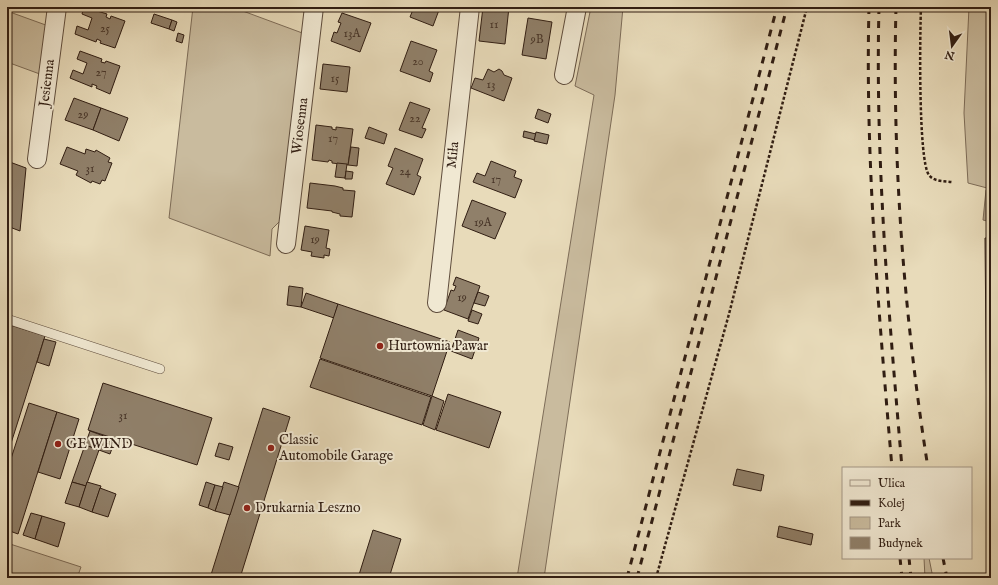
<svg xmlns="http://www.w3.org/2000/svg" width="998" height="585" font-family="'IM FELL English',serif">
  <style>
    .green { fill: #c9bb9e; stroke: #7d6c58 }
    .water { fill: #aa9b81; stroke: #7a6955 }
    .building { fill: #90806a; stroke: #311e13 }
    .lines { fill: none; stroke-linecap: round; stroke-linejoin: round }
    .lane-casing { stroke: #5f4d3d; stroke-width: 10 }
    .street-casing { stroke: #5f4d3d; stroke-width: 20 }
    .path { stroke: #311e13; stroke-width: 2.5; stroke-dasharray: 3 2; stroke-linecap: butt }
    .lane { stroke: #f0e8d2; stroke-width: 9 }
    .street { stroke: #f0e8d2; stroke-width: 18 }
    .rail { stroke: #311e13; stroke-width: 3; stroke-dasharray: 7 7; stroke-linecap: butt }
    .poi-dot { fill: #8f2418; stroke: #f0e8d2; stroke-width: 1.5 }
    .labels { text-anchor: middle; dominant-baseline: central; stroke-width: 4; stroke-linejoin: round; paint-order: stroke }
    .number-label { font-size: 12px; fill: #493629 }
    .street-label { font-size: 14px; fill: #311e13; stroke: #f0e8d2 }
    .poi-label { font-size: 14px; fill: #311e13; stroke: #f0e8d2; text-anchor: start }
  </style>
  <rect width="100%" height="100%" fill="#e8dbba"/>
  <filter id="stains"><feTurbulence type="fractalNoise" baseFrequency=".005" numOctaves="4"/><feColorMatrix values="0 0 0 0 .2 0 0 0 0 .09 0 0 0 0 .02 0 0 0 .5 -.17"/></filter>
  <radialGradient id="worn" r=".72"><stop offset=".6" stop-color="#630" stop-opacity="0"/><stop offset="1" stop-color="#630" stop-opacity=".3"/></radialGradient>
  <g class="green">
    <path d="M193 7H232L305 34 284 217 272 229 270 256 169 218Z"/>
    <path d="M591 7H623L615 95 544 578H517L594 95 575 86Z"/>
    <path d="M969 7H991V189L968 183 964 113Z"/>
    <path d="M7 11 54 28 48 77 7 62Z"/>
    <path d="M7 543 81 567 77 578H7Z"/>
    <path d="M924 558H929L933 578H925Z"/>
  </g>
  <path class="water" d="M986 190 991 192V222L983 220Z"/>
  <g class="building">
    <path d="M84 7 107 14 106 17 110 19 111 16 125 21 115 48 100 43 101 41 97 39 96 42 75 34 77 26 88 30 92 18 82 14Z"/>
    <path d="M414 7H432L439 10 433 26 410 17Z"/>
    <path d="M483 7H509L505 44 479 41Z"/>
    <path d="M342 13 371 23 360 52 331 41 334 32 337 33 341 23 338 22Z"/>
    <path d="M154 14 172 20 169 29 151 23Z"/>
    <path d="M528 18 552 22 546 59 522 55Z"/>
    <path d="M172 20 177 22 174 31 169 29Z"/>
    <path d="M178 33 184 35 182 43 176 41Z"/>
    <path d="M411 41 437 50 429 71 433 73 430 82 400 71Z"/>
    <path d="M80 51 102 59 101 62 105 63 106 61 120 66 110 94 96 88 97 86 92 84V87L70 78 73 70 83 74 87 63 77 59Z"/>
    <path d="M323 64 350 67 347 92 320 89Z"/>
    <path d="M488 69 494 72 499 69 502 71 504 75 512 78 504 101 471 88 475 78 483 80Z"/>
    <path d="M74 98 101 108 93 130 65 120Z"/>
    <path d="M410 102 430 109 422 128 426 129 422 138 399 130Z"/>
    <path d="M101 108 128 118 119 141 93 130Z"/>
    <path d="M538 109 551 114 548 123 535 118Z"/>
    <path d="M316 125 332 127V129L336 130V127L353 129 348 165 332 163V161L329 160 328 162 312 160Z"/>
    <path d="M369 127 387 134 384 144 365 138Z"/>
    <path d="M524 131 536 134 535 140 523 137Z"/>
    <path d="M536 132 549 135 547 144 534 141Z"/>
    <path d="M67 147 85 154 86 149 95 152 96 150 110 158 108 162 112 163 105 181 102 180 100 184 92 181 91 183 76 175 78 171 60 164Z"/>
    <path d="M351 147 359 148 357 166 348 165Z"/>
    <path d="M395 148 423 159 417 175 421 177 414 195 386 184 393 168 388 166Z"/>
    <path d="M7 161 26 168 20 231 7 226Z"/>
    <path d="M491 161 516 171 514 177 522 180 515 198 473 182 477 173 485 176Z"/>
    <path d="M337 163 347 164 345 178 335 177Z"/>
    <path d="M346 171 353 172 352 179H345Z"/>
    <path d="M310 183 335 186 343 188V190L355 191 352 217 340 216V214L332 212V211L307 208Z"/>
    <path d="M472 200 506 213 495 239 462 226Z"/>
    <path d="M305 226 329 230 326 248 330 249 329 256 324 255V258L311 256 312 252 301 250Z"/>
    <path d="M985 238H991V444H987Z"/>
    <path d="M456 277 480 286 468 319 444 310 451 290 454 291 456 286 453 285Z"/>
    <path d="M289 286 303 288 301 307 287 305Z"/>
    <path d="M478 292 489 296 485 306 474 303Z"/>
    <path d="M306 293 338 304 334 318 301 307Z"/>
    <path d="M338 304 450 342 432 396 320 358Z"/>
    <path d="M472 310 482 314 478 324 468 321Z"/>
    <path d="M7 324 45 336 7 456Z"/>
    <path d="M458 330 479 338 472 359 451 351Z"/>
    <path d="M44 339 56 342 49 366 37 362Z"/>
    <path d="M320 359 431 397 422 425 310 387Z"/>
    <path d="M103 383 212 418 197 465 88 430Z"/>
    <path d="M448 394 501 412 489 448 436 430Z"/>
    <path d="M432 396 444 401 435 430 423 425Z"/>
    <path d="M29 403 57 412 18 534 7 530V471Z"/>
    <path d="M263 408 290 417 240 578H210Z"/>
    <path d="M57 412 79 419 60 479 38 472Z"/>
    <path d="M90 431 115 440 110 454 85 445Z"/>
    <path d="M219 443 233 447 229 460 215 456Z"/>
    <path d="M85 445 99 450 86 486 72 482Z"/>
    <path d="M737 469 764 475 761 491 733 485Z"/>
    <path d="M72 482 86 486 79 507 65 503Z"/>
    <path d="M87 482 101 486 92 512 79 507Z"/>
    <path d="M206 482 215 485 208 508 199 505Z"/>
    <path d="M224 482 239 487 230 515 215 511Z"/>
    <path d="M215 485 223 487 215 511 208 508Z"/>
    <path d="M100 488 116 494 108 517 92 512Z"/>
    <path d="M31 513 42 516 35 539 23 535Z"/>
    <path d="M42 516 65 523 58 547 35 539Z"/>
    <path d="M779 526 813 534 811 545 777 537Z"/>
    <path d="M373 530 401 539 389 578H358Z"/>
  </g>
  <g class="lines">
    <g class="lane-casing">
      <path id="lane" d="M7 319 160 369"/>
    </g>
    <g class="street-casing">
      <g id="street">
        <path d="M564 75 577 7"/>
        <path d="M37 159 57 7"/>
        <path d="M286 244 314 7"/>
        <path d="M437 303 470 7"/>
      </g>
    </g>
    <g class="path">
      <path d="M921 7C920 31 918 161 929 175 934 182 945 181 952 182"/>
      <path d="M656 578 729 314 807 7"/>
    </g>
    <use href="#lane" class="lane"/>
    <use href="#street" class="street"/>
    <g class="rail">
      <path d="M869 7C865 161 879 314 892 468"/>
      <path d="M879 7C875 161 889 314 902 468"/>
      <path d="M896 7C892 161 904 316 928 468"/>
      <path d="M900 558 902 578"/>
      <path d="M909 558 911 578"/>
      <path d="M943 558 947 578"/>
      <path d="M627 578 777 7"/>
      <path d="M637 578 787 7"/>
    </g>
  </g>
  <g class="poi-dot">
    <circle cx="380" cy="346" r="4"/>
    <circle cx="58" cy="444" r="4"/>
    <circle cx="271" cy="448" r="4"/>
    <circle cx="247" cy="508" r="4"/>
  </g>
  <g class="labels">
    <g class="number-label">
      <text x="494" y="24">11</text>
      <text x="105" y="28">25</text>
      <text x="352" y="33">13A</text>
      <text x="537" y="39">9B</text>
      <text x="418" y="61">20</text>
      <text x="101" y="72">27</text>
      <text x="335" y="78">15</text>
      <text x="491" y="84">13</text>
      <text x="83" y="114">29</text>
      <text x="415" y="118">22</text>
      <text x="333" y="138">17</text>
      <text x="90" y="168">31</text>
      <text x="405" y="171">24</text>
      <text x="496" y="179">17</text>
      <text x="483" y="222">19A</text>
      <text x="315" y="239">19</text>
      <text x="462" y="297">19</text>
      <text x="123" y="415">31</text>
    </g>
    <g class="street-label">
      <text transform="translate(47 83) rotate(-83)">Jesienna</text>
      <text transform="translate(300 126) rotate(-83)">Wiosenna</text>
      <text transform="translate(453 155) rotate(-84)">Miła</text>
    </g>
    <g class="poi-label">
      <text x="388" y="346">Hurtownia Pawar</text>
      <text x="279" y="440">Classic<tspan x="279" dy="16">Automobile Garage</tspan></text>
      <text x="66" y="444">GE WIND</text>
      <text x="255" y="508">Drukarnia Leszno</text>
    </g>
  </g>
  <rect width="998" height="585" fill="none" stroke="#e8dbba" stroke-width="24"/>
  <rect x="8" y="8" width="982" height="569" fill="none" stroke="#311e13" stroke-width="2"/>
  <rect x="12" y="12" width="974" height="561" fill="none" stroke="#311e13"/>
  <rect x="842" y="467" width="130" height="92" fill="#f0e8d2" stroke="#a49786"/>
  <rect x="850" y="480" width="20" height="6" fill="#f0e8d2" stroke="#a49786"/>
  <text x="878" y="487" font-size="12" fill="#311e13">Ulica</text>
  <rect x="850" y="500" width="20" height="6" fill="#311e13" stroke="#a49786"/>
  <text x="878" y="507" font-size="12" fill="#311e13">Kolej</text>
  <rect x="850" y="517" width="20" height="12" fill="#c9bb9e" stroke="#a49786"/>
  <text x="878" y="527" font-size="12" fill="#311e13">Park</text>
  <rect x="850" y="537" width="20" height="12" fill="#90806a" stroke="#a49786"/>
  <text x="878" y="547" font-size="12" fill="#311e13">Budynek</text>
  <g transform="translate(952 46) rotate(194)" stroke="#f0e8d2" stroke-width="3" paint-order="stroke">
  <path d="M0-3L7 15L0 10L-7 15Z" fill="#311e13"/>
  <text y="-6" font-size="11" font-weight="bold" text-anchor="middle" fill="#311e13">N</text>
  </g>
  <rect width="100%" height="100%" filter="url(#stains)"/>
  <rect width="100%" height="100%" fill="url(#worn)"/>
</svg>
